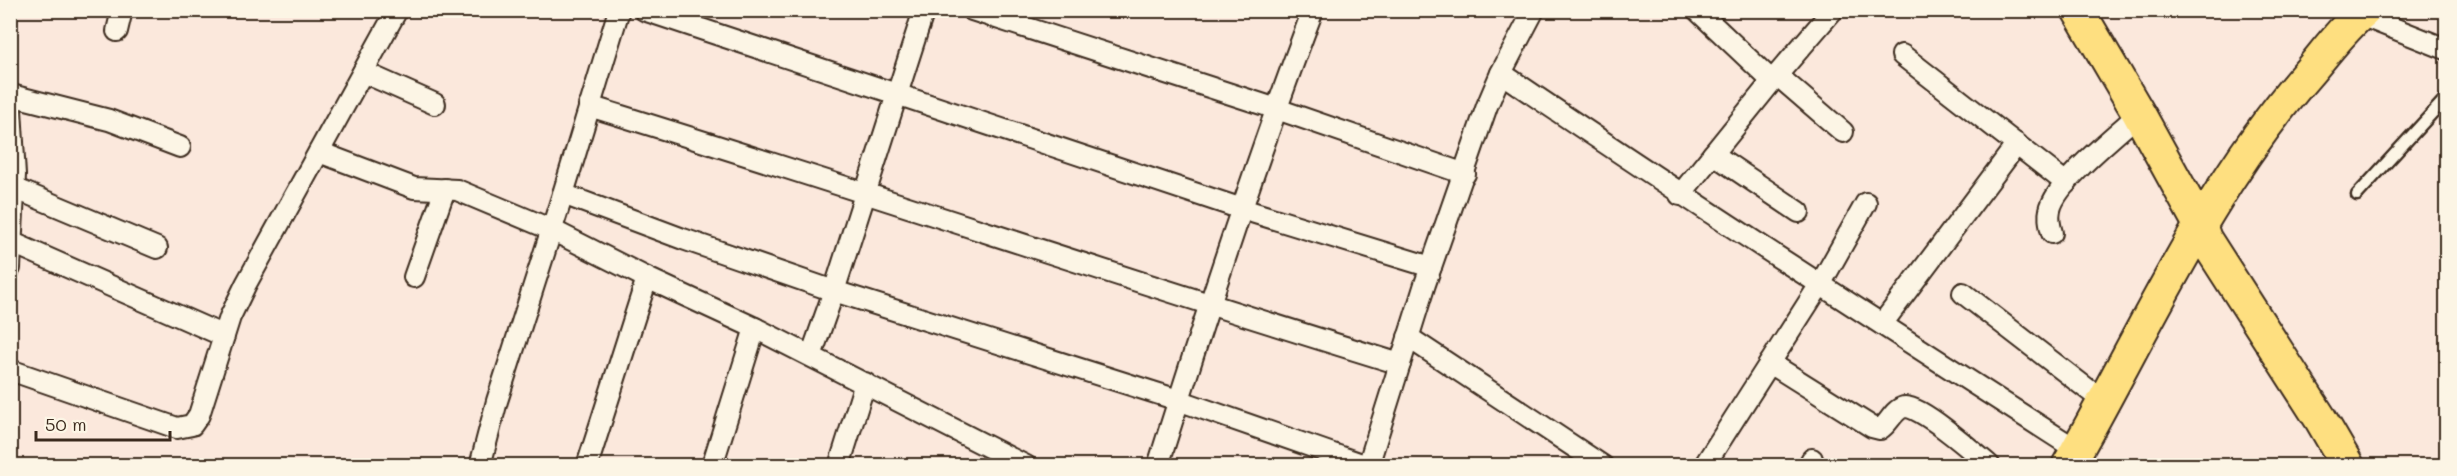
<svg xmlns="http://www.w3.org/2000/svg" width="2457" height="476" font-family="Mali,sans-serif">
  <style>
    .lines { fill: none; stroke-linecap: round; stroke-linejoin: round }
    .service-casing { stroke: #3b2a1e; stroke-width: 15 }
    .minor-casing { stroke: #3b2a1e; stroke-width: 24 }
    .primary-casing { stroke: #3b2a1e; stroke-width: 36 }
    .service { stroke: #fcf5e5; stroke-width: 10 }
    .minor { stroke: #fcf5e5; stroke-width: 20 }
    .primary { stroke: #fedf80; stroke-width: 32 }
  </style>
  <rect width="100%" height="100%" fill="#fbe8dc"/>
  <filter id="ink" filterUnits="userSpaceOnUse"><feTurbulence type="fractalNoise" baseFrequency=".0167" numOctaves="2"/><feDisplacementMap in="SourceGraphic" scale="12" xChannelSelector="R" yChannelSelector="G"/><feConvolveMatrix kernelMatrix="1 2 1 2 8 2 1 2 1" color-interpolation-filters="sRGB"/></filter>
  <g filter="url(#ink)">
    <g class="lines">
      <g class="service-casing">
        <path id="service" d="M2357 195 2446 98"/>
      </g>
      <g class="minor-casing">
        <g id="minor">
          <path d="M644 10 1242 209 1431 267"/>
          <path d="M972 10 1277 109 1465 174"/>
          <path d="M1697 10 1772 81"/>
          <path d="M2360 10 2373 20 2446 49"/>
          <path d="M117 31 122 10"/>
          <path d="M1902 55 2066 183"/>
          <path d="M363 72 435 104"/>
          <path d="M1501 73C1691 202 1884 326 2077 450"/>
          <path d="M1777 75 1843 132"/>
          <path d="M10 93 15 175 10 268"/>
          <path d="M11 95 109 120 180 147"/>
          <path d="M589 106C860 189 1129 281 1400 364"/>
          <path d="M319 152 414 188 457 190 550 229 647 278 755 328 1026 466"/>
          <path d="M1713 154 1799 212"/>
          <path d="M14 188 157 248"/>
          <path d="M563 194 683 239 834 291 1178 400 1367 466"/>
          <path d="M1680 195 1777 75 1833 10"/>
          <path d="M2052 233C2050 226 2048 218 2050 210 2055 183 2117 134 2139 114"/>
          <path d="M13 243 224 336"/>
          <path d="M414 277 445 189"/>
          <path d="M1963 293 2103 401"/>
          <path d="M1882 324 2017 144"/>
          <path d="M1408 337 1603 466"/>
          <path d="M811 356 834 291 924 10"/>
          <path d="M1770 363 1872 427 1880 429C1889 424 1893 410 1904 407 1919 404 1976 454 1990 466"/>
          <path d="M10 370 177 428 192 425 199 415 230 317 246 284 397 10"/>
          <path d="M480 466 497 401 563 194 619 10"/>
          <path d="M587 466 647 278"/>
          <path d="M712 466 755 328"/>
          <path d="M839 466 865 383"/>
          <path d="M1158 466C1206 313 1256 160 1313 10"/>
          <path d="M1368 466 1425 284 1487 106 1501 73 1534 10"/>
          <path d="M1704 466 1821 283 1866 203"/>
          <path d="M1808 466 1812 459"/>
        </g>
      </g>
      <g class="primary-casing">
        <g id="primary">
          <path d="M2078 10 2139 114 2200 225 2205 239 2320 418 2348 466"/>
          <path d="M2068 466C2144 333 2206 190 2307 74 2325 53 2343 28 2365 10"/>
        </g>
      </g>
      <use href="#service" class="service"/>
      <use href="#minor" class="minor"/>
      <use href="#primary" class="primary"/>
    </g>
  </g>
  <rect width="2457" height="476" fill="none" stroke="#fcf5e5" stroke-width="36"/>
  <rect x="18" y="18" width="2421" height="440" fill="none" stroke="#3b2a1e" stroke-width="2" filter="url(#ink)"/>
  <path d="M36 431v9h134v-9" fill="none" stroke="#3b2a1e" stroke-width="3"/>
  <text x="45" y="431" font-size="18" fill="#3b2a1e" stroke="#fcf5e5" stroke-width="4.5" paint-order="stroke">50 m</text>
</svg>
